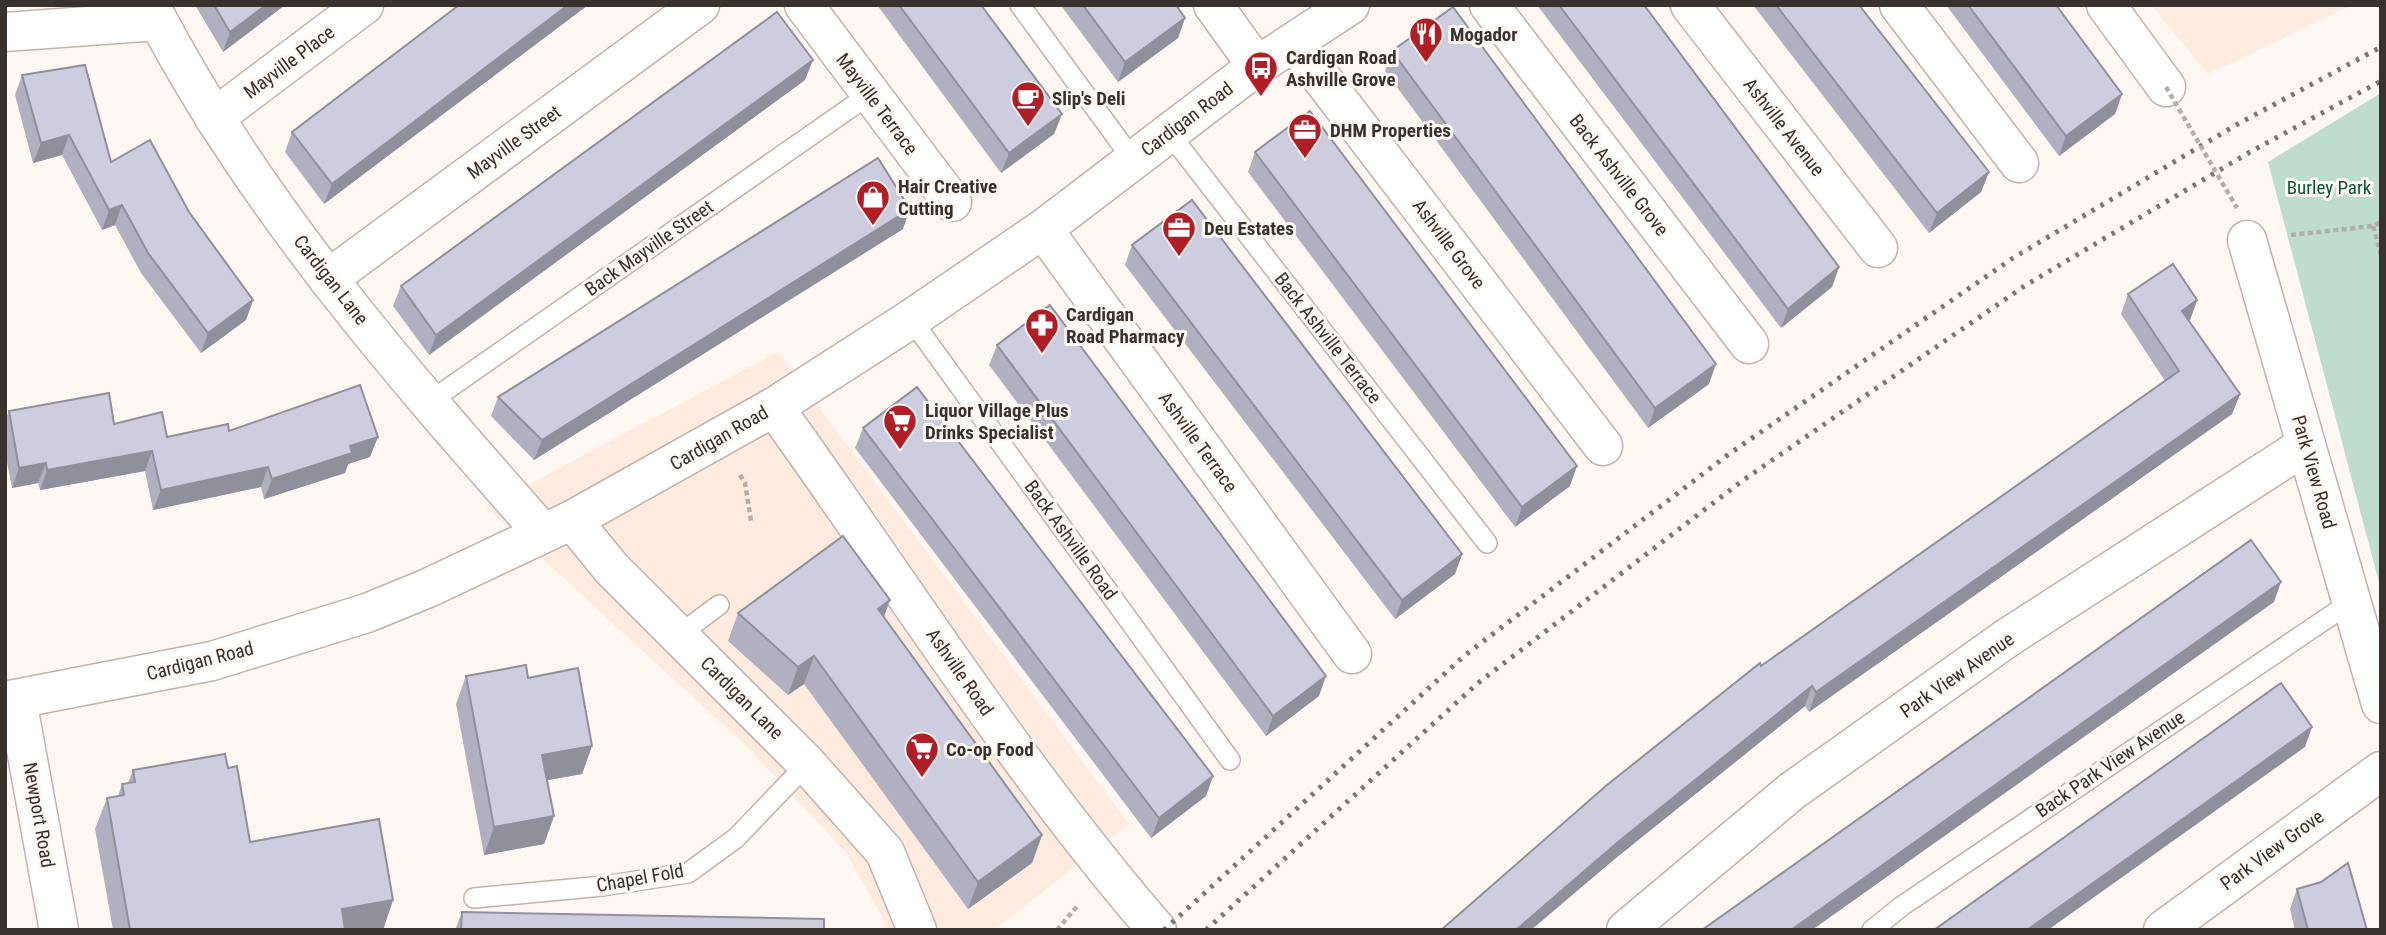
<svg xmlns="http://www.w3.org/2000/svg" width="2386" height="935" font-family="'Roboto Condensed',sans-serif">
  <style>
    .commercial { fill: #fdebe0 }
    .green { fill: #bedecb }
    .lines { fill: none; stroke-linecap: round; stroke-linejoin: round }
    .service-casing { stroke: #c3b2a6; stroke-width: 22 }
    .minor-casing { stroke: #c3b2a6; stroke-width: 41 }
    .tertiary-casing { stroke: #c3b2a6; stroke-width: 41 }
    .path { stroke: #b6afa9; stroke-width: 4.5; stroke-dasharray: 5 3.5; stroke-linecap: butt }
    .service { stroke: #fff; stroke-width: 19 }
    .minor { stroke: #fff; stroke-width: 38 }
    .tertiary { stroke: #fff; stroke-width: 38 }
    .rail { stroke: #7e7771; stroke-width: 5; stroke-dasharray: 3.5 7; stroke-linecap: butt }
    .path-bridge { stroke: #b6afa9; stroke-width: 4.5; stroke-dasharray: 5 3.5; stroke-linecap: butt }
    .wall { fill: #b0b0c0 }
    .shaded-wall { fill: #90909c }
    .building { fill: #cdcddf; stroke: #90909c; stroke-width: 2 }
    .labels { text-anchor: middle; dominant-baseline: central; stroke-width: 6; stroke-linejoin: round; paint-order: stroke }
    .poi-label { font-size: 19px; font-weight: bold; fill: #38312c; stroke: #fff8f2; text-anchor: start }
    .street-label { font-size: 19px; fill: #38312c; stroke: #fff8f2 }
    .park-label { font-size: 19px; fill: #095736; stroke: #fff8f2 }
  </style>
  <rect width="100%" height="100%" fill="#fff8f2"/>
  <g class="commercial">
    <path d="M2151 5H2352L2208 74Z"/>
    <path d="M778 352 1129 824 994 930H885L883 918 846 853 744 744 486 507Z"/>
  </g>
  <path class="green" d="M2381 93V590L2268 162Z"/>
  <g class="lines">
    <g class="service-casing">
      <g id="service">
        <path d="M1020 5 1133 160"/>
        <path d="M1169 133 1487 543"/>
        <path d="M911 319 1230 760"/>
        <path d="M429 402 870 94"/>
        <path d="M679 635 719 605"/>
        <path d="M474 898 603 886 688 873 736 838 807 764"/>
        <path d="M1872 930 1902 906 2351 602"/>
      </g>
    </g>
    <g class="minor-casing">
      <g id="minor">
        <path d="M150 5C251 201 398 369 543 533"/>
        <path d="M804 5 952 202"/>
        <path d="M1213 5 1257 66"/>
        <path d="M1489 5 1749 344"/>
        <path d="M1690 5 1878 248"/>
        <path d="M1899 5 2019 163"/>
        <path d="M2106 5 2166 87"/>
        <path d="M5 32 158 21"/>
        <path d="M1294 42 1603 446"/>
        <path d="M214 118 364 5"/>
        <path d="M1043 229 1352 654"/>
        <path d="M2247 240 2381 704"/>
        <path d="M328 279 700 5"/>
        <path d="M774 407C900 582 1015 766 1157 930"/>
        <path d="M572 520 612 569 807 764 885 852 917 930"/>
        <path d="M17 700 59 930"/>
        <path d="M1626 930 1792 791 2007 638 2306 445"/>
        <path d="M2163 930 2381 771"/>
      </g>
    </g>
    <g class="tertiary-casing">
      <path id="tertiary" d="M5 701 212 661 367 613 428 588 572 520 774 407 911 319 1043 229 1257 66 1350 5"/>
    </g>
    <g class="path">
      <path d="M2373 226 2381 255"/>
      <path d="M2291 235 2373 226 2381 222"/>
      <path d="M740 475 745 483 751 521"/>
      <path d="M1057 930 1079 904"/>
    </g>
    <use href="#service" class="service"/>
    <use href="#minor" class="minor"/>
    <use href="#tertiary" class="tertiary"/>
    <g class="rail">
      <path d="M1164 930 1464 656 1729 454 2013 258 2236 125 2381 47"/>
      <path d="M1206 930 1478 683 1742 481 2026 285 2250 152 2381 81"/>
    </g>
    <path class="path-bridge" d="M2166 87 2237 208"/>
  </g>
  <g class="wall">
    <path d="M195 5H285L223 52Z"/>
    <path d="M459 5H588L324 204 285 152 292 132Z"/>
    <path d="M877 5H981L1062 114 1054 134 1001 173Z"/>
    <path d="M1063 5H1176L1185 18 1178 38 1118 82 1062 7Z"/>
    <path d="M1537 5H1644L1839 267 1832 287 1781 328Z"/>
    <path d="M1753 5H1859L1989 172 1981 192 1929 233Z"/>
    <path d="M1946 5H2056L2122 94 2115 114 2059 156Z"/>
    <path d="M1392 51 1709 384 1648 428 1385 71Z"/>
    <path d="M22 75 111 162 189 212 253 300 246 320 201 353 141 273 115 225 102 230 62 155 33 163 15 95Z"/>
    <path d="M805 80 429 355 393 306 401 286Z"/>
    <path d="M1255 152 1570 486 1515 527 1248 172Z"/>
    <path d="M903 229 534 460 491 416 498 397Z"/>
    <path d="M1132 245 1462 554 1455 574 1395 619 1125 265Z"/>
    <path d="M2128 294 2197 300 2190 320 2189 321 2240 394 2232 414 1809 712 1805 706 1611 862 1531 930H1441L1761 666 2165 381 2121 314Z"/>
    <path d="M997 345 1319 696 1266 736 989 365Z"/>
    <path d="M9 411 114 424 167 437 229 431 370 457 348 464 345 473 264 499 261 487 153 510 145 471 40 490 38 483 12 488 5 452V420Z"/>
    <path d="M863 428 1213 776 1206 796 1151 838 855 448Z"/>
    <path d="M738 613 884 618 1042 835 1032 863 968 909 804 684 788 695 728 641Z"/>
    <path d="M466 676 528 678 592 746 582 774 547 780 554 816 544 844 484 855 456 704Z"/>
    <path d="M228 768 250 842 393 900 383 930H113L95 829 107 798 118 796 122 784 128 783 133 770Z"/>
    <path d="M2297 889 2367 930H2295L2290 909Z"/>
    <path d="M462 912 824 930H455Z"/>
  </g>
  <g class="shaded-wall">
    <path d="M266 5H285L223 52 230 32Z"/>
    <path d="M568 5H588L324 204 332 184Z"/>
    <path d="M1185 18 1178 38 1118 82 1125 62Z"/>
    <path d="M813 60 805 80 429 355 436 335Z"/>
    <path d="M2122 94 2115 114 2059 156 2066 136Z"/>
    <path d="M1062 114 1054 134 1001 173 1009 153Z"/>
    <path d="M69 135 62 155 33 163 41 143Z"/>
    <path d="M1989 172 1981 192 1929 233 1937 213Z"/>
    <path d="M122 205 115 225 102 230 109 210Z"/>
    <path d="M910 209 903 229 534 460 542 440Z"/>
    <path d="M1839 267 1832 287 1781 328 1788 309Z"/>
    <path d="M253 300 246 320 201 353 208 333Z"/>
    <path d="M2197 300 2190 320 2174 330 2182 311Z"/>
    <path d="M1716 364 1709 384 1648 428 1655 408Z"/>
    <path d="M2240 394 2232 414 1809 712 1816 692Z"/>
    <path d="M378 437 370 457 348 464 345 473 264 499 272 479 350 446Z"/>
    <path d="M152 451 145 471 40 490 47 470Z"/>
    <path d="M46 463 38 483 12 488 19 468Z"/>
    <path d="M1577 466 1570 486 1515 527 1522 507Z"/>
    <path d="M268 467 261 487 153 510 161 490Z"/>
    <path d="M1462 554 1455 574 1395 619 1402 600Z"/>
    <path d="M2281 582 2274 602 1812 930H1791Z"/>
    <path d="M890 600 880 628 878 609Z"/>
    <path d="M814 656 804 684 788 695 798 667Z"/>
    <path d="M1326 676 1319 696 1266 736 1273 716Z"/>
    <path d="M1812 686 1805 706 1611 862 1531 930H1516L1618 842Z"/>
    <path d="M2312 727 2305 747 2048 930H2027Z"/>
    <path d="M592 746 582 774 532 783 542 755Z"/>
    <path d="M1213 776 1206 796 1151 838 1159 818Z"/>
    <path d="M554 816 544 844 484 855 494 827Z"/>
    <path d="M1042 835 1032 863 968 909 978 882Z"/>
    <path d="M393 900 383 930H334L342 909Z"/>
  </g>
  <g class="building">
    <path d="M214 5H266L230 32Z"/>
    <path d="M459 5H568L332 184 292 132Z"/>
    <path d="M899 5H981L1062 114 1009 153Z"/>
    <path d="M1083 5H1176L1185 18 1125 62Z"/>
    <path d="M1559 5H1644L1839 267 1788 309Z"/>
    <path d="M1776 5H1859L1989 172 1937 213Z"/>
    <path d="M1968 5H2056L2122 94 2066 136Z"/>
    <path d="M1453 7 1716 364 1655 408 1392 51Z"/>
    <path d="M777 12 813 60 436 335 401 286Z"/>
    <path d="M85 65 111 162 150 140 189 212 253 300 208 333 148 253 122 205 109 210 69 135 41 143 22 75Z"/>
    <path d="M1310 111 1577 466 1522 507 1255 152Z"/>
    <path d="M878 158 910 209 542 440 498 397Z"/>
    <path d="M1192 200 1462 554 1402 600 1132 245Z"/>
    <path d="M2173 264 2197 300 2182 311 2240 394 1816 692 1812 686 1618 842 1516 930H1441L1607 785 1760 663 1761 666 2179 371 2128 294Z"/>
    <path d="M1050 305 1326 676 1273 716 997 345Z"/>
    <path d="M360 385 378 437 350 446 352 453 272 479 268 467 161 490 152 451 47 470 46 463 19 468 9 411 109 393 114 424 162 412 167 437 228 424 229 431Z"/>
    <path d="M917 387 1213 776 1159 818 863 428Z"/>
    <path d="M843 536 890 600 878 609 1042 835 978 882 814 656 798 667 738 613Z"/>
    <path d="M2251 540 2281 582 1791 930H1702Z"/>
    <path d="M526 665 528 678 578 668 592 746 542 755 554 816 494 827 466 676Z"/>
    <path d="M2281 683 2312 727 2027 930H1934Z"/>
    <path d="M225 754 228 768 237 766 250 842 379 819 393 900 342 909 345 930H130L107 798 124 795 122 784 135 782 133 770Z"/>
    <path d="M2348 863 2367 930H2308L2297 889 2321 882Z"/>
    <path d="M462 912 824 919V930H461Z"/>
  </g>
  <defs>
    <g id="restaurant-pin" transform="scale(1.75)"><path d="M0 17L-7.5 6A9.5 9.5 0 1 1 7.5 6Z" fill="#b11f26" stroke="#fff8f2"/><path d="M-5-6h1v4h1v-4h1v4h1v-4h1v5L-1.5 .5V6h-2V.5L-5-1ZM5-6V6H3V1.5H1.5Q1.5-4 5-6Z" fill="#fff"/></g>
    <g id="bus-pin" transform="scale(1.75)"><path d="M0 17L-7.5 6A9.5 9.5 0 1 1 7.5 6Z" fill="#b11f26" stroke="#fff8f2"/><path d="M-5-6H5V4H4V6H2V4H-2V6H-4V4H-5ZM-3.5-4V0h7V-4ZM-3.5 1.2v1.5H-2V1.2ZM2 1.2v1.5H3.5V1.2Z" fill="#fff"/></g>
    <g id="cafe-pin" transform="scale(1.75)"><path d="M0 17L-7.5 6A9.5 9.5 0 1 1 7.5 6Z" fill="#b11f26" stroke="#fff8f2"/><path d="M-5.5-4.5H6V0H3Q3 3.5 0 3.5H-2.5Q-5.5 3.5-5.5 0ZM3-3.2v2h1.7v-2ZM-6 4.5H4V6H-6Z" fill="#fff"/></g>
    <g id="office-pin" transform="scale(1.75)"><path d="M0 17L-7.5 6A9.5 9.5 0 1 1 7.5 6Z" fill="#b11f26" stroke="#fff8f2"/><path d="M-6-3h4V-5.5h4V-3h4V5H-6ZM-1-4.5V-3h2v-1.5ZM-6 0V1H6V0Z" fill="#fff"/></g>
    <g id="shop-pin" transform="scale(1.75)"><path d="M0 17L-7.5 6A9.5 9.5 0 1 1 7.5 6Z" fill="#b11f26" stroke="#fff8f2"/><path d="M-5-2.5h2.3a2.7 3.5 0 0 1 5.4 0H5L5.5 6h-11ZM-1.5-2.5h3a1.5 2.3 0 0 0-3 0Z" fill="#fff"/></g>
    <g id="pharmacy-pin" transform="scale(1.75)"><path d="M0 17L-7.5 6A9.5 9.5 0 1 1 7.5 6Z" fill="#b11f26" stroke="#fff8f2"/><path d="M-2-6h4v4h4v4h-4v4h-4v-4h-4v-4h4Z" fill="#fff"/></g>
    <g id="supermarket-pin" transform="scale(1.75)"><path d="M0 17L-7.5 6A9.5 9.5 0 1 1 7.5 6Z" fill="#b11f26" stroke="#fff8f2"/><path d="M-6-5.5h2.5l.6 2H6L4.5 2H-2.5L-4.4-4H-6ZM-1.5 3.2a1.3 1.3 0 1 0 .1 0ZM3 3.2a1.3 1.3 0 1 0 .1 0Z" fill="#fff"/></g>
  </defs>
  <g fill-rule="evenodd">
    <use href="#restaurant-pin" x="1426" y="34"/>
    <use href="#bus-pin" x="1261" y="68"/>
    <use href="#cafe-pin" x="1028" y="98"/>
    <use href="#office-pin" x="1305" y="130"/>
    <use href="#shop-pin" x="873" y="197"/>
    <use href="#office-pin" x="1179" y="228"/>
    <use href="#pharmacy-pin" x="1042" y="325"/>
    <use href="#supermarket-pin" x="900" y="421"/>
    <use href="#supermarket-pin" x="922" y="749"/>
  </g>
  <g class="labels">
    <g class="poi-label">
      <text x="1450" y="34">Mogador</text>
      <text x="1286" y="57">Cardigan Road<tspan x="1286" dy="22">Ashville Grove</tspan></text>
      <text x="1052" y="98">Slip's Deli</text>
      <text x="1330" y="130">DHM Properties</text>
      <text x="898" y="186">Hair Creative<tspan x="898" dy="22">Cutting</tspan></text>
      <text x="1204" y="228">Deu Estates</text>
      <text x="1066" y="314">Cardigan<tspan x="1066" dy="22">Road Pharmacy</tspan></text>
      <text x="925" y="410">Liquor Village Plus<tspan x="925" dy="22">Drinks Specialist</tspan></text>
      <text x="946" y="749">Co-op Food</text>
    </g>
    <g class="street-label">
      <text transform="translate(289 62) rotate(-37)">Mayville Place</text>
      <text transform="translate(877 104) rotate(53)">Mayville Terrace</text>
      <text transform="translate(1187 119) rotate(-37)">Cardigan Road</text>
      <text transform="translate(1784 127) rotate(52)">Ashville Avenue</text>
      <text transform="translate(514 142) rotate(-36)">Mayville Street</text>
      <text transform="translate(1619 175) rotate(52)">Back Ashville Grove</text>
      <text transform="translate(1449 244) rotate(53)">Ashville Grove</text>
      <text transform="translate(649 248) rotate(-35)">Back Mayville Street</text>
      <text transform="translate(331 280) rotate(52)">Cardigan Lane</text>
      <text transform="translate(1328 338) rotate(52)">Back Ashville Terrace</text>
      <text transform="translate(719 438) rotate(-30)">Cardigan Road</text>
      <text transform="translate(1198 442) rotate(54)">Ashville Terrace</text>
      <text transform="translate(2314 472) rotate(74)">Park View Road</text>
      <text transform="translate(1071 540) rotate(54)">Back Ashville Road</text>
      <text transform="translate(200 661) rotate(-14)">Cardigan Road</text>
      <text transform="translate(960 672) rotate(55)">Ashville Road</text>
      <text transform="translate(1957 675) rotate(-35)">Park View Avenue</text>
      <text transform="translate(742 698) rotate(45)">Cardigan Lane</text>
      <text transform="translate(2110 764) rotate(-34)">Back Park View Avenue</text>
      <text transform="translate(39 815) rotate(80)">Newport Road</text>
      <text transform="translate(2272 850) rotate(-36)">Park View Grove</text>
      <text transform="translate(640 878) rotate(-10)">Chapel Fold</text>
    </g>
    <g class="park-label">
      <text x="2329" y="187">Burley Park</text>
    </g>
  </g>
  <rect width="2386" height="935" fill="none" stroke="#38312c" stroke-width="14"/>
</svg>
